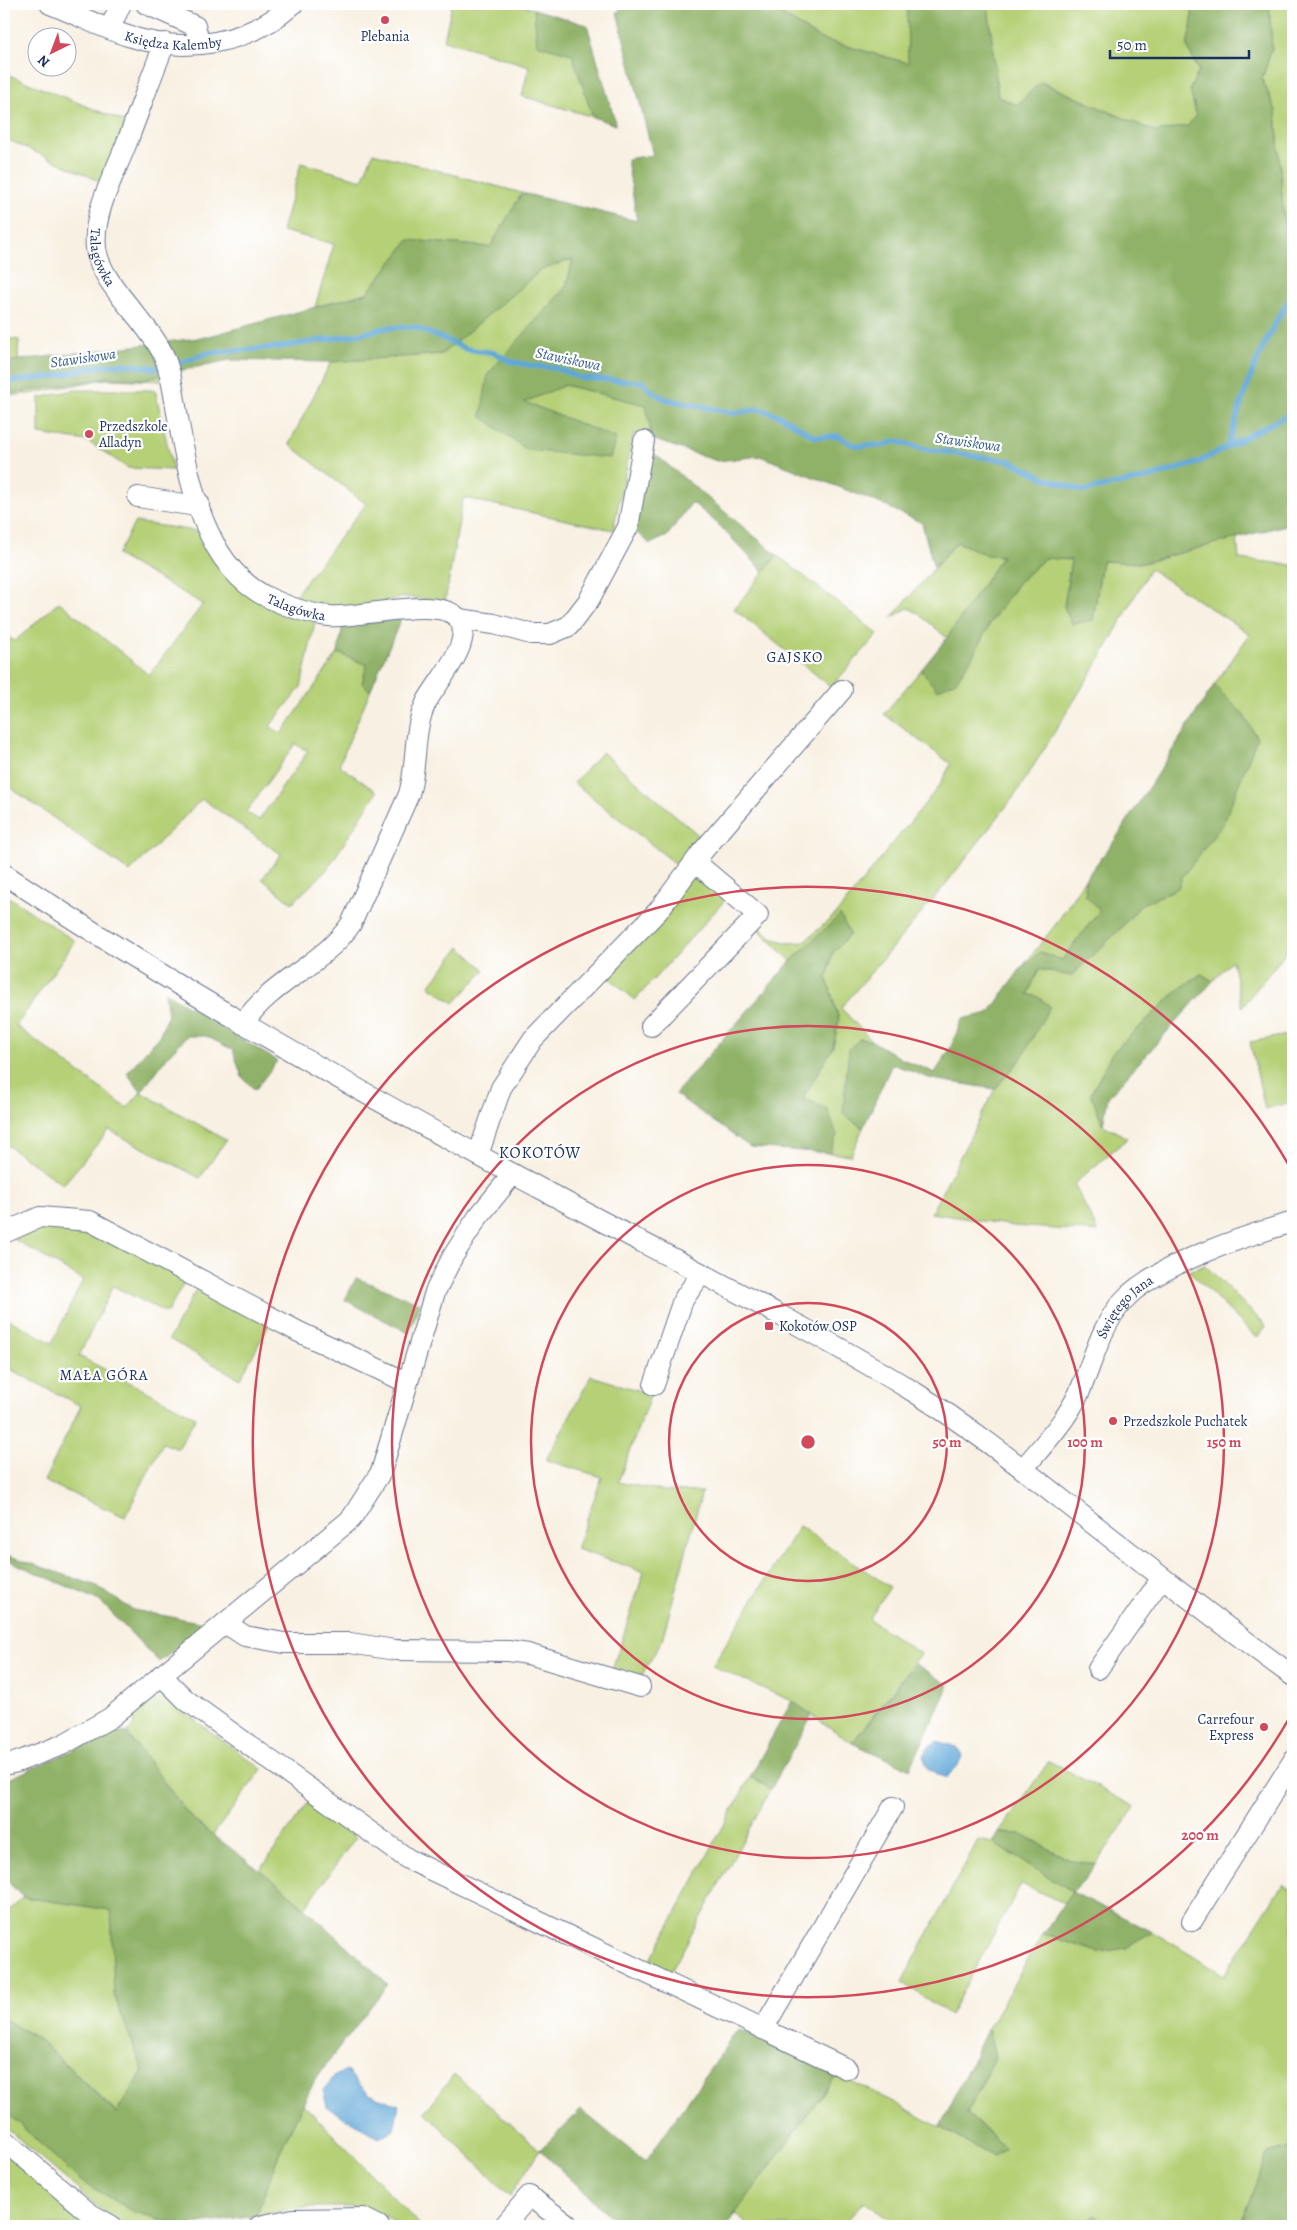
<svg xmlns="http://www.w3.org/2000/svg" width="1297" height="2230" font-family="Alegreya,serif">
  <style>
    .green { fill: #b5d077; stroke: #68806a; fill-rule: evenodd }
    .forest { fill: #90b268; stroke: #567063 }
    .water { fill: #61a7d7; stroke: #3e6b9a }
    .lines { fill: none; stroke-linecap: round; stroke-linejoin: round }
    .stream { stroke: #61a7d7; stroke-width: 5.5 }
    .minor-casing { stroke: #68738c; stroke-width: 22 }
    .minor { stroke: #fff; stroke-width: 20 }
    .ring { fill: none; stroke: #d1495b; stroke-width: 2.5 }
    .poi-dot { fill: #d1495b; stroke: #fff; stroke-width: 2 }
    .labels { text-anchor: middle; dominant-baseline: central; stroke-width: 4.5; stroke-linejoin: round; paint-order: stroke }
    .street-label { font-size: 14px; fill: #1b2f5e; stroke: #fff }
    .poi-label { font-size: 14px; fill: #1b2f5e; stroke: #fff; text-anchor: start }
    .water-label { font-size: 15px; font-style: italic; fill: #375f8e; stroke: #fff }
    .neighbourhood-label { font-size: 15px; letter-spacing: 1px; fill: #1b2f5e; stroke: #fff }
    .quarter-label { font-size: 16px; letter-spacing: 1px; fill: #1b2f5e; stroke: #fff }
    .centre { fill: #d1495b; stroke: #fff; stroke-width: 2.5 }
    .ring-label { font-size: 15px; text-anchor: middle; font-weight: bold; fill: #d1495b; stroke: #fff; stroke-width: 4.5; stroke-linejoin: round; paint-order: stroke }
  </style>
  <rect width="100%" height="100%" fill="#fff"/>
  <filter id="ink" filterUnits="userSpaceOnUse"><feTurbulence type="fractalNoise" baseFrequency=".02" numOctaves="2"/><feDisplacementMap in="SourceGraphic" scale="10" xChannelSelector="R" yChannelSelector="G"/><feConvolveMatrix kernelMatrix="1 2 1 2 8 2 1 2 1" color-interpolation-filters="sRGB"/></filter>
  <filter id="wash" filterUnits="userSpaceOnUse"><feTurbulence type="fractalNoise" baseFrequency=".0096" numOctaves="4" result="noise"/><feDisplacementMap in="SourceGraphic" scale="20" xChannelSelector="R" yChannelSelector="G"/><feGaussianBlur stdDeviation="1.12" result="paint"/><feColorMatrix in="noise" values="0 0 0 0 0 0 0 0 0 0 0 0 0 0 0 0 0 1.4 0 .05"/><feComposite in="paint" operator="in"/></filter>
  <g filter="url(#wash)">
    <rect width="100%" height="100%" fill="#f8f0e2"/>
    <g class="green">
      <path d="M452 4H516L534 9 537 44 572 54 593 117 522 96 529 66 444 40Z"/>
      <path d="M765 4H942L908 63 821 39Z"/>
      <path d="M988 4H1192V23L1187 46 1199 72 1190 89 1196 115 1188 126 1156 132 1041 82 1017 105 998 97Z"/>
      <path d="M1269 4H1293V236L1285 239 1276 111 1262 79 1272 48Z"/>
      <path d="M4 73 128 123 104 183 4 138Z"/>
      <path d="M373 153 522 193 490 247 409 240 367 293 315 307 334 244 282 231 301 163 362 180Z"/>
      <path d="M573 259 566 287 489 374 481 416 615 438 524 402 564 385 647 405 652 439 634 433 613 530 463 498 445 602 406 597 358 607 319 608 293 598 366 504 289 444 331 362 442 354 541 270Z"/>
      <path d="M4 338 19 340 18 361 4 362Z"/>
      <path d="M161 375V381L106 379 29 394 4 396V392L14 393 106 378 143 379Z"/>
      <path d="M74 390H155L173 470 128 468 87 441 39 434V398Z"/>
      <path d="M135 522 202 532 209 547 315 622 301 687 270 726 281 734 338 653 367 665 362 683 370 691 339 765 377 792 326 871 292 903 262 879 281 854 202 799 130 872 4 783V635L15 641 59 602 149 675 203 604 117 555ZM295 744 308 751 259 820 246 812Z"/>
      <path d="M1237 537 1239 559 1293 565V944L1242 1007 1232 960 1213 981 1201 974 1178 990 1112 1053 1091 1094 1103 1125 1128 1138 1074 1184 1098 1232 1014 1226 931 1213 995 1089 1021 1059 1028 994 1039 969 1071 976 1116 933 1142 904 1178 888 1243 714 1214 685 1250 634 1150 569 1103 654 1016 794 945 885 841 1008 872 1041 860 1039 847 1088 843 1114 863 1128 851 1155 829 1153 837 1135 802 1098 833 1047 839 1020 827 979 840 916 791 961 755 926 761 929 774 939 789 943 804 942 837 913 939 786 951 764 884 714 921 670 937 689 956 681 972 657 990 623 1018 583 1045 558 1071 560 1064 607 1093 620 1102 561 1143 563Z"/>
      <path d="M957 542 987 555 1003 556 947 638 918 613 908 608 891 618Z"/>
      <path d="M777 555 878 634 831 687 734 609Z"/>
      <path d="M602 752 703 839 681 868 574 783Z"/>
      <path d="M695 874 727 898 635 1000 606 975Z"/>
      <path d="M1085 879 1086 896 1101 910 1062 960 1040 952 1019 971 1056 924Z"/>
      <path d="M4 894 75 941 16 1026 127 1108 141 1092 226 1140 200 1178 109 1130 63 1185 4 1143Z"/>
      <path d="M460 947 485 970 454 1003 429 986Z"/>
      <path d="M1293 1034V1102L1265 1109 1250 1042Z"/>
      <path d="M39 1224 92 1228 187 1277 167 1313 113 1286 79 1356 196 1417 178 1449 163 1443 125 1517 44 1481 81 1406 4 1366V1317L52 1343 83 1280 12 1238Z"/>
      <path d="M1205 1265 1266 1326 1257 1338 1189 1271Z"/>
      <path d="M199 1284 269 1325 240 1379 169 1339Z"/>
      <path d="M591 1376 651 1394 618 1482 663 1491 702 1492 662 1640 639 1680 612 1670 644 1572 576 1549 602 1477 546 1460Z"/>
      <path d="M799 1526 890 1587 869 1619 921 1654 852 1743 792 1701 712 1666Z"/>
      <path d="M159 1694 262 1769 213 1835 192 1819 127 1733C135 1727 135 1721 132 1713Z"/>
      <path d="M1049 1761 1135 1807 1096 1864 1072 1861 1021 1834 999 1833Z"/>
      <path d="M750 1777 771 1789 668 1977 647 1967Z"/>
      <path d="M308 1803 356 1837 305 1908 260 1870Z"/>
      <path d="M978 1840 993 1843 1072 1891 1064 1903 1021 1884 950 2015 902 1982Z"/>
      <path d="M1283 1884 1293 1892V2146L1268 2153 1240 2224 1230 2226H1108L1094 2214 1085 2226H898L863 2201 844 2226H749L735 2214 837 2074 899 2105 994 2157 1006 2148 967 2114 995 2057 988 2028 1043 1934 1098 1952 1126 1948 1153 1932 1224 1975Z"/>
      <path d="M23 1897 112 1910 114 1995 143 2071 117 2113 40 2040 4 2019V1916Z"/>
      <path d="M454 2074 540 2150 510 2196 425 2112Z"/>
      <path d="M303 2104 421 2226H398L386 2217 354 2207H305L256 2216 280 2151Z"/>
      <path d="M4 2110 82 2182 135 2212 185 2226 138 2225 112 2219 4 2126Z"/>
      <path d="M4 2153 87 2226H4Z"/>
    </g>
    <g class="forest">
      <path d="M627 4H765L821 39 908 63 907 4H988L998 97 1017 105 1040 82 1156 132 1188 126 1196 115 1190 89 1199 71 1187 46 1192 23V4H1269L1272 48 1262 79 1276 111 1285 238 1293 236V523L1143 563 1102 561 1093 620 1072 624 1064 607 1071 560 1045 558 1018 583 990 623 972 657 956 681 937 690 921 670 947 638 1002 556 987 555 957 542 934 568 922 523 877 502 760 456 717 461 652 439 646 405 565 385 525 402 616 438 610 458 527 450 481 416 488 374 566 287 573 259 541 270 442 354 331 362 229 360 143 379 106 378 14 393 4 392V362L206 337 367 293 409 240 490 247 522 193 637 221 627 159 653 155 617 12Z"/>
      <path d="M534 9 587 25 616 125 593 117 572 54 537 44Z"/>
      <path d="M651 451 777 555 764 572 719 525 692 502 667 536 650 544 635 531Z"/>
      <path d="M401 619 370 691 362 683 367 665 338 653 343 624Z"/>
      <path d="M1214 685 1243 714 1257 738 1223 824 1182 877 1178 888 1142 904 1116 933 1071 976 1039 969 1028 994 1038 997 1050 1006 1021 1059 995 1089 932 1079 892 1064 863 1128 843 1114 849 1049 860 1039 872 1041 902 1059 935 1073 951 1047 962 1019 989 1013 1019 971 1040 952 1062 960 1100 910 1086 896 1085 879 1115 840Z"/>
      <path d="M840 915 850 934 832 954 827 979 839 1020 833 1047 803 1098 827 1109 837 1135 829 1153 750 1147 675 1094 791 961Z"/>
      <path d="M1201 974 1213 981 1108 1097 1103 1125 1091 1094 1112 1053 1178 990Z"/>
      <path d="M165 992 277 1061 255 1090 242 1077 233 1050 206 1036H187L168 1056 141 1092 127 1073 159 1036 168 1015Z"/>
      <path d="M356 1278 420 1303 409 1333 345 1300Z"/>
      <path d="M4 1554 94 1585 133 1610 210 1624 159 1662 100 1601 12 1562Z"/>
      <path d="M915 1664 949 1685 910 1769 852 1743Z"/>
      <path d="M792 1701 812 1715 771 1789 750 1777Z"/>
      <path d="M117 1731 127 1733 192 1819 283 1888 388 1984 316 2078 280 2151 256 2216 185 2226 135 2212 82 2182 4 2110V2019L40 2040 116 2113 143 2071 114 1995 111 1910 23 1897 4 1878V1781Z"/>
      <path d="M999 1833 1021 1834 1072 1861 1096 1864 1086 1878 1072 1892 1153 1932 1126 1948 1098 1952 1043 1934 1072 1891 993 1843Z"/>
      <path d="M988 2028 995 2057 967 2114 1006 2148 994 2157 940 2127Z"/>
      <path d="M738 2029 837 2074 726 2226H605L612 2218 540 2150 581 2110 645 2162Z"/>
      <path d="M1293 2146V2226H1230L1240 2224 1268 2153Z"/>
      <path d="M1094 2214 1107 2225 1108 2226H1085Z"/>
    </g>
    <g class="water">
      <path d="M937 1741 957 1747 963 1756 957 1767 946 1778 928 1769 923 1756 928 1747Z"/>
      <path d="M346 2070 369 2094 399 2105 394 2130 379 2138 327 2107 323 2090 335 2076Z"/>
    </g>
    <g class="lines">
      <g class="stream">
        <path d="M172 366 208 353 280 347 361 334 386 328 414 327 442 338 466 349 495 353 509 361 534 366 555 368 581 378 642 382 653 392 665 399 733 413 760 409 780 416 815 437 838 436 853 445 861 446 870 445 882 446 895 441 925 449 1010 461 1045 478 1083 491 1147 478 1197 463 1293 412"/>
        <path d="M4 382 52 377 93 367 121 364 164 369"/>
        <path d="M1228 445C1245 389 1260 343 1293 294"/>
      </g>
    </g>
  </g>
  <g filter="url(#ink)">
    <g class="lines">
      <g class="minor-casing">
        <g id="minor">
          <path id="s1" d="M50 4C76 14 102 28 128 36 185 54 248 45 293 4"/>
          <path d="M146 4 195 26 200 44"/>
          <path d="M110 28 121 4"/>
          <path id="s2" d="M165 43C151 76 140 109 127 142 115 174 92 213 96 248 100 284 147 320 163 354 172 373 174 397 178 418 189 480 204 566 267 597 286 606 308 614 329 616 359 619 444 593 460 621 473 643 438 681 427 701 412 730 418 763 409 794L351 924C323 965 270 982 243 1024"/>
          <path d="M138 497 190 505 199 503"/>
          <path d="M459 619 494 624 531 634H550L569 626 589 600 628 527 644 441"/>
          <path d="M4 874C178 990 360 1093 545 1191 668 1257 795 1319 914 1392 977 1431 1034 1478 1092 1523 1159 1575 1225 1627 1293 1676"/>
          <path d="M651 1026 758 915 695 862"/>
          <path d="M478 1155 501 1088 533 1039 658 911 702 852 842 690"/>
          <path d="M4 1233 40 1217 90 1221 299 1332 406 1382"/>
          <path d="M654 1385 683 1300 701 1274"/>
          <path id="s3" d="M1023 1469C1043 1445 1066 1421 1079 1393 1093 1362 1100 1327 1123 1301 1153 1266 1248 1235 1293 1222"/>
          <path d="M225 1623 245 1636 284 1643H350L395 1650 508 1651 528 1654 640 1687"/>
          <path d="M1098 1669 1162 1578"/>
          <path d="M161 1675 186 1700 408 1859 847 2069"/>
          <path d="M4 1765 17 1762 62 1745 110 1718 351 1519 381 1472 435 1292 453 1256 478 1217 513 1174"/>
          <path d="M1192 1921 1293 1761"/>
          <path d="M763 2029 893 1807"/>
          <path d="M4 2140 89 2213 112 2226"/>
          <path d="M259 2226 293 2219 363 2218 379 2226"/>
          <path d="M504 2226 529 2196 566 2223"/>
        </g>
      </g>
      <use href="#minor" class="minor"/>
    </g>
  </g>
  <g class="ring">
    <circle cx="808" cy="1442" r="139"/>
    <circle cx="808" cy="1442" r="277"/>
    <circle cx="808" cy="1442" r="416"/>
    <path d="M1291 1715A555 555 0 1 1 1291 1169"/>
  </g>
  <g class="poi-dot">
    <circle cx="385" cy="20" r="5"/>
    <circle cx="89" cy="434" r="5"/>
    <rect x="764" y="1321" width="10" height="10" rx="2.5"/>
    <circle cx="1113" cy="1421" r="5"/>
    <circle cx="1264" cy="1727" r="5"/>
  </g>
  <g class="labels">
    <g class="street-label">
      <text stroke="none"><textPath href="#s1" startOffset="130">Księdza Kalemby</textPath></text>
      <text stroke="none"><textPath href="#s2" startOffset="228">Talagówka</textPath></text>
      <text stroke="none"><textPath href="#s2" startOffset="649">Talagówka</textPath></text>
      <text stroke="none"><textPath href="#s3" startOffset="194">Świętego Jana</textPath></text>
    </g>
    <g class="poi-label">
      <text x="385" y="36" text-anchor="middle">Plebania</text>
      <text x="99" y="426">Przedszkole<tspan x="99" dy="16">Alladyn</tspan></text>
      <text x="779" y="1326">Kokotów OSP</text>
      <text x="1123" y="1421">Przedszkole Puchatek</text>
      <text x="1254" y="1719" text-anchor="end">Carrefour<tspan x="1254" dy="16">Express</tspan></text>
    </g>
    <g class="water-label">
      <text transform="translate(83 358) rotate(-8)">Stawiskowa</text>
      <text transform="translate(568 359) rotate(12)">Stawiskowa</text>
      <text transform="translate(968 442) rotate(8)">Stawiskowa</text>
    </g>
    <g class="neighbourhood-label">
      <text x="795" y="657">GAJSKO</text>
      <text x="104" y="1375">MAŁA GÓRA</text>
    </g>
    <g class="quarter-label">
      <text x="540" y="1153">KOKOTÓW</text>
    </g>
  </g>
  <circle cx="808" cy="1442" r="8" class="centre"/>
  <g class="ring-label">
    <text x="947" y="1447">50 m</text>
    <text x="1085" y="1447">100 m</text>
    <text x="1224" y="1447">150 m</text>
    <text x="1200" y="1840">200 m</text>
  </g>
  <rect width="1297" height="2230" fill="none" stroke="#fff" stroke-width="20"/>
  <g transform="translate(52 52) rotate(222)"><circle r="24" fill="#ffffff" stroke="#a4acbf"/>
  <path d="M0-4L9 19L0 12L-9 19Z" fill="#d1495b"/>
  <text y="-8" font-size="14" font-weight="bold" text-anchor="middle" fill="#1b2f5e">N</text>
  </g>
  <path d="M1110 50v8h139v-8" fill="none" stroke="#1b2f5e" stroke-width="2.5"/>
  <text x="1117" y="50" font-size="15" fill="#1b2f5e" stroke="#ffffff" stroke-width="4" paint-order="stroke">50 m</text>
</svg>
